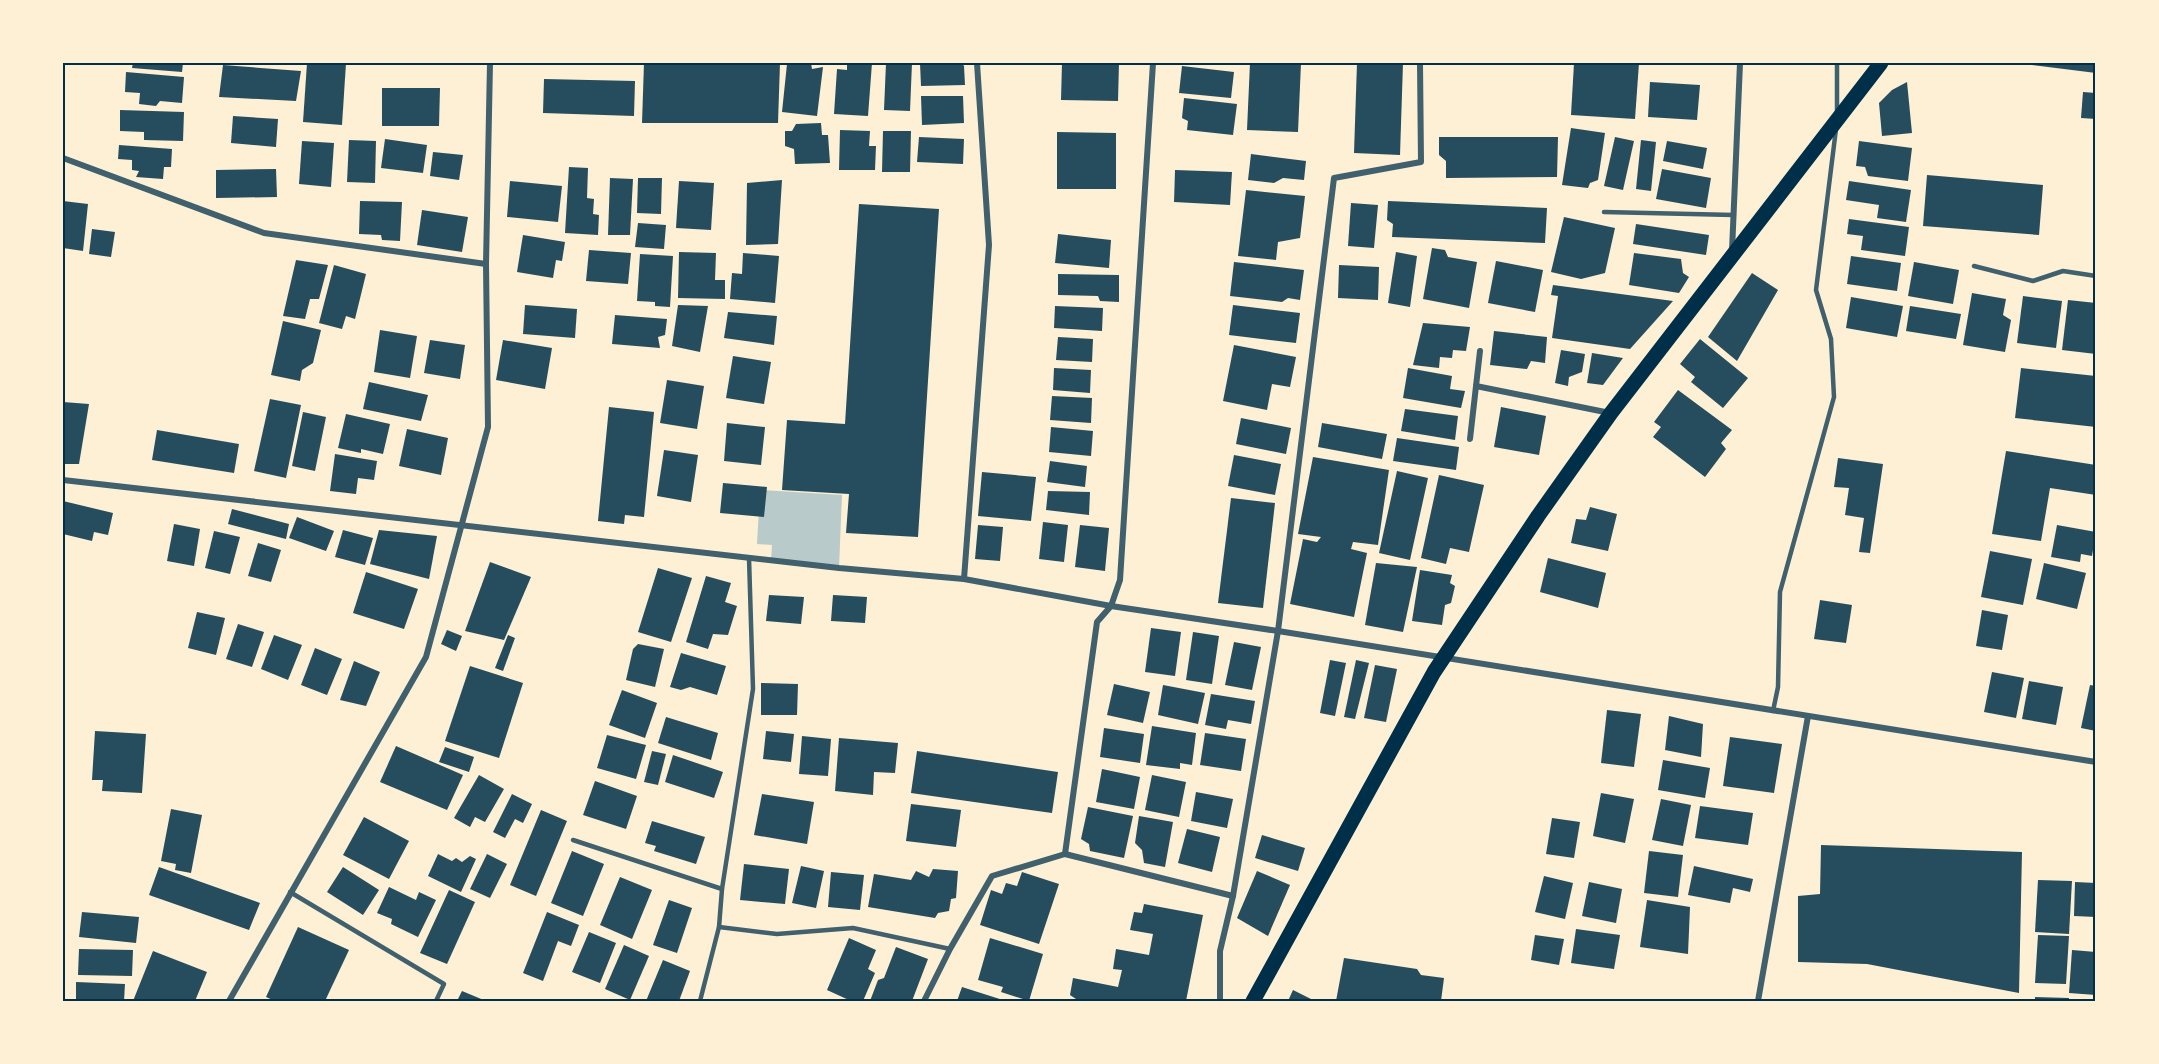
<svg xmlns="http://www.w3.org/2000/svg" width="2159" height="1064" font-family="Roboto,sans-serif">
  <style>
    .green { fill: #b9caca }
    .building { fill: #264d5e }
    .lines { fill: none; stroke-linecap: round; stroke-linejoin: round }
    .service { stroke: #3f606c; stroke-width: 4.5 }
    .minor { stroke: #3f606c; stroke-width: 6 }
    .primary { stroke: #003049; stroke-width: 15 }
    .neatline { fill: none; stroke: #003049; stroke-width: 2 }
  </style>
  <rect width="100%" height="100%" fill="#fdf0d5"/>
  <path class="green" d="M760 490 842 495 839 568 771 560 772 545 757 544Z"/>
  <g class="building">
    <path d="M133 63H183L182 72 132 68Z"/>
    <path d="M307 63H346L342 125 303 122Z"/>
    <path d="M644 63H780L778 123H642Z"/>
    <path d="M811 63 812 69 823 67 817 116 782 112 787 64Z"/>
    <path d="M847 63H872L868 116 834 114 837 69 847 70Z"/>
    <path d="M886 63H912L910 111 884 110Z"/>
    <path d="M920 63H962L964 66 965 85 921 86Z"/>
    <path d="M1062 63H1119L1118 101 1061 100Z"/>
    <path d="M1250 63H1301L1298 132 1247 130Z"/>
    <path d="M1357 63H1403L1400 155 1354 153Z"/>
    <path d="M1574 63H1639L1635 119 1571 115Z"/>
    <path d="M2024 63H2096V73L2023 64Z"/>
    <path d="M223 65 301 71 296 101 219 97Z"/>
    <path d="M1182 66 1234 72 1231 98 1179 93Z"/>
    <path d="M126 72 184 77 182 103 160 101 156 106 139 104 140 93 125 92Z"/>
    <path d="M544 79 635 81 634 116 543 113Z"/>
    <path d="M1650 82 1700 85 1697 120 1648 117Z"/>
    <path d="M1907 82 1912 133 1882 136 1879 103 1892 90Z"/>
    <path d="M382 88H440L439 126H382Z"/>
    <path d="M2083 92 2096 93V119L2081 118Z"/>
    <path d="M921 96H963L964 123 922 125Z"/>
    <path d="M1184 98 1237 104 1233 135 1187 130 1188 121 1182 118Z"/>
    <path d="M120 110 184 112 183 141 144 140V132L120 131Z"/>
    <path d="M233 116 278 119 276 147 231 143Z"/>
    <path d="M821 123 822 135H828L830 163 795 164 794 149 785 146V131H792L796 124Z"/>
    <path d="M1571 128 1605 133 1598 180 1590 183 1588 188 1562 185Z"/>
    <path d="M840 130 870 131 869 146H876L875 170H839Z"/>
    <path d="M883 131H911L910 172H882Z"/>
    <path d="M1057 132 1116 133V189H1057Z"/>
    <path d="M919 137 964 139 963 164 917 162Z"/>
    <path d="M1439 137H1558L1557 177 1446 178V161L1439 155Z"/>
    <path d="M1615 137 1634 141 1623 190 1604 186Z"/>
    <path d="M385 139 427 145 423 173 381 168Z"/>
    <path d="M349 140 376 141 375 183 347 182Z"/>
    <path d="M1641 140 1656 142 1651 191 1636 189Z"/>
    <path d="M302 141 334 143 331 187 299 184Z"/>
    <path d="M1667 141 1707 148 1703 169 1663 161Z"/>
    <path d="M1859 141 1912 148 1908 181 1868 176 1865 167 1856 166Z"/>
    <path d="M119 145 172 149 171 167H164L163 179 136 177 139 171 132 170V160L118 159Z"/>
    <path d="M433 152 463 155 459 180 430 176Z"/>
    <path d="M1251 154 1306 161 1304 180 1283 178 1274 183 1248 180Z"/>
    <path d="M569 167 588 168 587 198 594 199 593 214 599 215 598 235 565 233Z"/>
    <path d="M276 169 277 197 216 198V170Z"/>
    <path d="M1662 169 1711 178 1706 208 1656 199Z"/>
    <path d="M1175 170 1232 172 1230 205 1174 202Z"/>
    <path d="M1927 175 2043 185 2039 235 1923 226Z"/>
    <path d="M610 178 633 179 630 235H608Z"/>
    <path d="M638 178H662L661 214 637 213Z"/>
    <path d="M782 180 778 244 746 245 747 183Z"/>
    <path d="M510 181 562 186 558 222 507 217Z"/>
    <path d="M679 181 714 183 711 230 676 228Z"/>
    <path d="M1849 181 1911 190 1906 222 1877 218 1879 205 1846 200Z"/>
    <path d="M1246 190 1305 196 1300 238 1278 242 1276 260 1238 256Z"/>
    <path d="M63 201 88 204 83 251 63 248Z"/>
    <path d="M360 201 402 202 400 241 382 240 381 235 359 234Z"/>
    <path d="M1388 201 1547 208 1545 243 1392 237 1393 224 1387 220Z"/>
    <path d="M1351 203 1378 205 1374 248 1348 246Z"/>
    <path d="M859 204 939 209 918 537 846 533 849 494 782 490 787 420 845 424Z"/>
    <path d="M422 210 468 217 462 252 417 245Z"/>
    <path d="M1564 217 1615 228 1605 273 1581 279 1551 272Z"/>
    <path d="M1849 219 1909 227 1905 256 1861 250 1863 236 1847 234Z"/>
    <path d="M638 223 666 225 664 249 635 247Z"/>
    <path d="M1636 224 1709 235 1706 255 1633 244Z"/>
    <path d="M92 229 115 232 111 257 89 254Z"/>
    <path d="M1058 234 1111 240 1109 268 1055 263Z"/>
    <path d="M523 235 565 242 562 261 556 260 553 278 517 272Z"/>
    <path d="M1432 248 1445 250 1448 257 1477 262 1469 308 1423 299Z"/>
    <path d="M589 250 631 253 628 284 586 281Z"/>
    <path d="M679 252 716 253 715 280H725V299L678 298Z"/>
    <path d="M1396 252 1417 256 1410 307 1388 303Z"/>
    <path d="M743 253 779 256 775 303 730 299 732 273 742 274Z"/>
    <path d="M1634 253 1681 259 1683 273 1689 277 1679 293 1629 285Z"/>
    <path d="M640 254 673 256 670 307 655 306V302L637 301Z"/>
    <path d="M1851 256 1901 263 1897 291 1847 284Z"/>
    <path d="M296 260 328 265 319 299H310L305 319 283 316Z"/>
    <path d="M1496 261 1543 270 1535 312 1488 303Z"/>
    <path d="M1234 262 1304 270 1300 300 1288 298 1282 302 1230 296Z"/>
    <path d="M1914 262 1959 270 1953 304 1908 296Z"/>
    <path d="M334 265 366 274 355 319 346 316 342 329 319 323Z"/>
    <path d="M1339 265 1379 267 1378 300 1338 298Z"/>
    <path d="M1752 273 1778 290 1737 361 1708 337Z"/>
    <path d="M1058 274 1119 275V302L1100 301 1098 296 1058 295Z"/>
    <path d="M1553 285 1673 301 1630 349 1552 338 1558 296 1551 295Z"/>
    <path d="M1972 293 2006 299 2003 315 2011 320 2005 352 1963 345Z"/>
    <path d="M2023 296 2062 301 2056 348 2017 343Z"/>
    <path d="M1851 297 1903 306 1897 337 1846 328Z"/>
    <path d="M2068 300 2096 303V354L2062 350Z"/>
    <path d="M525 305 577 309 575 338 523 334Z"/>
    <path d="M678 305 708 306 700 352 672 346Z"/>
    <path d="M1233 305 1300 313 1296 343 1229 335Z"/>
    <path d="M1055 306 1103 308 1102 331 1054 328Z"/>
    <path d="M1910 306 1961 314 1956 339 1906 331Z"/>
    <path d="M728 312 777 316 774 345 724 338Z"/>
    <path d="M615 315 667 319 665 335 658 337 660 348 612 344Z"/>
    <path d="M283 321 321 330 313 363 302 370 300 381 271 375Z"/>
    <path d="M1423 323 1470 327 1466 351 1453 350 1452 358 1440 357 1439 368 1413 365Z"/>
    <path d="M380 330 417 336 410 378 374 372Z"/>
    <path d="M1494 331 1547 337 1545 363 1531 361 1527 369 1490 365Z"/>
    <path d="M1058 337 1093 339 1092 362 1056 360Z"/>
    <path d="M1700 339 1748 378 1723 408 1691 382 1695 377 1680 364Z"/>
    <path d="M430 340 465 345 460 379 424 373Z"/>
    <path d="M503 340 552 348 545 389 496 380Z"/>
    <path d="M1234 345 1296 357 1290 387 1272 384 1267 410 1223 401Z"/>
    <path d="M1561 350 1585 354 1582 372 1569 377 1568 386 1555 383Z"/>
    <path d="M1592 353 1623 358 1603 385 1587 383Z"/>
    <path d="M733 356 771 362 764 404 726 398Z"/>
    <path d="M1054 368 1091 370 1090 393 1053 390Z"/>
    <path d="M1408 368 1452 376 1450 389 1465 391 1461 408 1403 398Z"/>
    <path d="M2021 368 2096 376V427L2015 418Z"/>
    <path d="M667 380 704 386 697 429 660 423Z"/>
    <path d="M369 382 428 395 421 421 363 409Z"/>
    <path d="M1678 390 1732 430 1721 443 1726 449 1705 477 1653 437 1661 427 1654 422Z"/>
    <path d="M1052 396 1092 398 1091 423 1050 420Z"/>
    <path d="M270 399 301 405 286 478 254 471Z"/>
    <path d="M63 402 89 404 79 464H63Z"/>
    <path d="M609 407 654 412 644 517 625 515 624 524 598 521Z"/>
    <path d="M1501 407 1546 416 1539 455 1494 447Z"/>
    <path d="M1405 409 1458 416 1455 440 1401 431Z"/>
    <path d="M303 412 326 417 315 471 292 466Z"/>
    <path d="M346 414 390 424 383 454 361 449V453L338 448Z"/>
    <path d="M1241 418 1291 428 1286 454 1236 444Z"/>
    <path d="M727 423 765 427 761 465 724 461Z"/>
    <path d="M1322 423 1387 434 1382 459 1318 447Z"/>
    <path d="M1051 427 1093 431 1091 456 1049 452Z"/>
    <path d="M407 429 448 438 441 475 399 466Z"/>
    <path d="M157 430 239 444 234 473 152 460Z"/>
    <path d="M1397 438 1459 447 1456 470 1393 461Z"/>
    <path d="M664 450 698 455 691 502 657 496Z"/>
    <path d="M2006 451 2096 465V495L2050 488 2041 541 1992 534Z"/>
    <path d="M335 454 377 461 374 480 358 478 356 494 330 491Z"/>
    <path d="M1234 455 1281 464 1275 495 1228 486Z"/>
    <path d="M1313 457 1389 470 1378 545 1353 542 1351 549 1367 553 1354 617 1290 604 1303 539 1317 542 1321 537 1298 534Z"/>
    <path d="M1838 458 1883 464 1870 553 1859 552 1864 518 1845 515 1849 488 1834 487Z"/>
    <path d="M1050 461 1087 466 1085 487 1047 482Z"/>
    <path d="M1397 471 1428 478 1410 560 1379 553Z"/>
    <path d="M982 472 1036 477 1031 521 978 516Z"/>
    <path d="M1439 475 1484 485 1469 552 1450 548 1446 564 1421 558Z"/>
    <path d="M723 483 767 487 764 517 720 513Z"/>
    <path d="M1048 491 1090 492 1089 515 1046 510Z"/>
    <path d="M1231 498 1275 503 1263 608 1218 603Z"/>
    <path d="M63 501 113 513 108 535 94 532 92 541 63 534Z"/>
    <path d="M1590 507 1617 514 1608 551 1571 543 1576 519 1586 520Z"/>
    <path d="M232 509 289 524 286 539 228 524Z"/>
    <path d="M297 517 334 531 326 551 289 538Z"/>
    <path d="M1043 522 1068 525 1064 562 1039 559Z"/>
    <path d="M174 524 200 529 194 566 167 561Z"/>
    <path d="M978 525 1003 527 1000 561 975 559Z"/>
    <path d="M1080 525 1109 528 1105 571 1075 567Z"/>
    <path d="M2057 525 2096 532 2092 556 2081 554 2080 562 2051 557Z"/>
    <path d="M343 530 373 538 365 565 335 557Z"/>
    <path d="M379 530 437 536 429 579 370 564Z"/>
    <path d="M214 531 240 537 230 574 205 568Z"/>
    <path d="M258 543 281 550 271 582 248 576Z"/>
    <path d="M1990 551 2032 559 2023 605 1981 597Z"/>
    <path d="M1548 558 1606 573 1598 608 1540 592Z"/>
    <path d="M490 562 531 577 504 640 465 631Z"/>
    <path d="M1376 563 1417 567 1403 632 1365 625Z"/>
    <path d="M2044 563 2086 573 2077 609 2036 599Z"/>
    <path d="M658 568 692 578 671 642 638 632Z"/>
    <path d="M1420 570 1452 575 1450 583 1455 586 1451 603 1445 605 1442 625 1412 621Z"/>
    <path d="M366 572 418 589 404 629 353 613Z"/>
    <path d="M706 576 731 583 725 602 737 606 728 635 713 634 708 649 686 642Z"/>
    <path d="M769 595 804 597 801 624 766 621Z"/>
    <path d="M833 595 867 597 865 623 831 621Z"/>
    <path d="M1820 600 1852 605 1846 643 1814 639Z"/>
    <path d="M1982 610 2008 615 2002 650 1976 646Z"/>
    <path d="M197 612 225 618 216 655 188 648Z"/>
    <path d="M238 624 264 632 252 667 226 659Z"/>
    <path d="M1151 628 1181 632 1175 676 1145 672Z"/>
    <path d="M447 630 462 636 456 651 441 644Z"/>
    <path d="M1193 632 1219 636 1212 684 1186 680Z"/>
    <path d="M274 635 302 645 288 680 261 669Z"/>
    <path d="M508 635 515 638 503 671 495 668Z"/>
    <path d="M1234 642 1261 647 1252 690 1225 685Z"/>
    <path d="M638 644 664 649 655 687 626 680 633 649Z"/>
    <path d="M315 648 342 659 327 695 301 685Z"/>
    <path d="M681 653 726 666 717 695 690 687 681 690 670 687Z"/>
    <path d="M1330 660 1346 663 1335 716 1320 713Z"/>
    <path d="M1356 660 1369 663 1355 719 1344 717Z"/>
    <path d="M354 661 380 672 366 706 340 700Z"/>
    <path d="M1375 665 1397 669 1386 722 1364 718Z"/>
    <path d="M470 666 523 683 499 758 445 741Z"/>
    <path d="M1992 672 2024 678 2016 718 1984 712Z"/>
    <path d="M2029 681 2063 687 2056 725 2022 719Z"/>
    <path d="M761 683 798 684 797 715H761Z"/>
    <path d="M1114 684 1150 692 1143 723 1107 715Z"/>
    <path d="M1163 685 1205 693 1198 724 1158 715Z"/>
    <path d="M2090 685 2096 686V731L2081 728Z"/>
    <path d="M622 690 657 703 645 738 609 725Z"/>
    <path d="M1211 694 1255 701 1251 724 1228 720 1226 729 1205 725Z"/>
    <path d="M1607 710 1641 714 1634 767 1601 763Z"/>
    <path d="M1669 716 1703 724 1701 757 1665 750Z"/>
    <path d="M666 717 718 733 711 760 658 743Z"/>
    <path d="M1152 726 1196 733 1192 765 1180 763V769L1146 765Z"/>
    <path d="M1104 728 1144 734 1140 763 1100 757Z"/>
    <path d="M95 731 146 734 142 793 102 791 103 780H92Z"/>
    <path d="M766 731 794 734 791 762 763 759Z"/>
    <path d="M1205 733 1246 739 1241 771 1200 765Z"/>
    <path d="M607 735 646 745 636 779 597 768Z"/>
    <path d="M802 736 831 739 828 776 799 774Z"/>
    <path d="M1730 737 1782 744 1774 793 1723 786Z"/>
    <path d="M839 738 898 743 895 773 874 772 873 795 835 791Z"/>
    <path d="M396 746 463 775 447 810 380 782Z"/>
    <path d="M445 747 474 757 469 772 439 762Z"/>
    <path d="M652 751 666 754 658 785 644 782Z"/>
    <path d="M917 751 1058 772 1052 813 911 793Z"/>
    <path d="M673 755 723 772 714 798 665 782Z"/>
    <path d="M1663 760 1710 768 1705 798 1658 790Z"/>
    <path d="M1102 769 1140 777 1134 809 1096 802Z"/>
    <path d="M479 775 504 789 485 822 475 817 470 827 454 818Z"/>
    <path d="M1152 775 1186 782 1179 817 1145 810Z"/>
    <path d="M595 781 637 796 626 829 583 815Z"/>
    <path d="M1196 792 1233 799 1227 828 1191 821Z"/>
    <path d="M1601 793 1634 799 1625 843 1593 836Z"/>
    <path d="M512 794 532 804 523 823 515 819 505 838 493 832Z"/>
    <path d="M762 794 814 802 807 844 754 835Z"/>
    <path d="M1661 799 1691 805 1683 846 1652 840Z"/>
    <path d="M911 804 961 810 956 847 906 841Z"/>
    <path d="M1700 806 1753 813 1748 845 1695 838Z"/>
    <path d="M1088 807 1133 816 1124 858 1090 851 1089 844 1081 839Z"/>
    <path d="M171 809 202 815 191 873 175 870 176 864 161 861Z"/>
    <path d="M541 810 567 821 536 896 510 885Z"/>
    <path d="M1139 816 1173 822 1165 867 1144 863 1142 850 1135 843Z"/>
    <path d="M364 817 409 841 389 879 343 855Z"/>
    <path d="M1552 818 1580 822 1574 858 1546 854Z"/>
    <path d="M652 821 705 837 696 864 654 851 656 846 645 843Z"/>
    <path d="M1187 829 1220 837 1212 872 1178 863Z"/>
    <path d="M1262 835 1305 848 1298 871 1255 858Z"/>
    <path d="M1821 845 2022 852 2019 993 1867 964 1798 962V896L1820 894Z"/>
    <path d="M572 851 604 864 583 916 551 903Z"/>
    <path d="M1649 851 1683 855 1678 897 1644 893Z"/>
    <path d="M438 854 452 861 456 858 462 862 470 856 476 859 461 892 428 876Z"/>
    <path d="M487 854 507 864 490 898 470 889Z"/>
    <path d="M744 864 789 869 785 904 740 900Z"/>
    <path d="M801 866 824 871 816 908 792 903Z"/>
    <path d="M1694 866 1753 879 1750 892 1733 888 1730 903 1688 895Z"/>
    <path d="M159 867 260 903 249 930 149 895Z"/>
    <path d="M343 867 379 890 363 915 327 892Z"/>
    <path d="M933 869 958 871 956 898 951 899 949 911 938 913 935 918 868 907 874 874 911 880 916 871 929 877Z"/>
    <path d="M1257 871 1290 885 1268 936 1237 918Z"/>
    <path d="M831 872 864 875 860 910 828 907Z"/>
    <path d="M1022 872 1059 884 1039 944 980 925 991 890 1002 894 1006 883 1017 886Z"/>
    <path d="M1544 876 1573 883 1565 919 1535 912Z"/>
    <path d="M620 877 652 890 632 939 600 925Z"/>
    <path d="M2038 880 2072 881 2069 934 2035 932Z"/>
    <path d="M1589 882 1622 889 1616 923 1582 916Z"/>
    <path d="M2075 882 2096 883V917L2074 916Z"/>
    <path d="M389 887 416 900 419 892 436 900 418 937 391 924 392 919 377 913Z"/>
    <path d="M449 890 475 902 447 964 420 953Z"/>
    <path d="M669 900 692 908 677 953 653 945Z"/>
    <path d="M1647 900 1690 907 1688 954 1640 947Z"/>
    <path d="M1144 904 1203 915 1186 1001H1079L1070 995 1073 978 1118 987 1122 970 1113 969 1116 949 1149 955 1153 934 1130 930 1134 912 1142 913Z"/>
    <path d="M82 912 139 917 136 943 79 937Z"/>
    <path d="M547 912 579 925 571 946 558 941 543 981 523 973Z"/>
    <path d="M298 927 349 950 325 1001H275L266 997Z"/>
    <path d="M1576 929 1620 935 1614 969 1571 963Z"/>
    <path d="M589 932 616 943 600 983 572 972Z"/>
    <path d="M1535 935 1564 939 1559 965 1531 960Z"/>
    <path d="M2038 935 2069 936 2066 984 2035 983Z"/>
    <path d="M849 938 876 950 868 969 875 973 863 1001H851L827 990Z"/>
    <path d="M990 938 1043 954 1029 1001 1001 992 1003 987 978 980Z"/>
    <path d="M624 945 649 956 630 1000 605 989Z"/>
    <path d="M896 947 928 959 912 1001H870L878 980 884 978Z"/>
    <path d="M79 949 133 950 132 976 78 975Z"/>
    <path d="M2072 950 2096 952V995L2069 993Z"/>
    <path d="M153 951 207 972 195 1001H133Z"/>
    <path d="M1344 958 1417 969 1421 975 1444 978 1441 1001H1336Z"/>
    <path d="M663 960 690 971 679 1001H646Z"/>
    <path d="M76 982 125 984 124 1001H76Z"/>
    <path d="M962 987 1006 1001H957Z"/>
    <path d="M1293 990 1315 1001H1288Z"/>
    <path d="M462 991 486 1001H457Z"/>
    <path d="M2035 997 2069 998V1001H2035Z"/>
  </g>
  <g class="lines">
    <g class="service">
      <path d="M1837 63V111"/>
      <path d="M1604 212 1734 215"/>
      <path d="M1974 266 2033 281 2063 271 2096 276"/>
      <path d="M1773 711 1778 687 1780 592 1834 397 1831 339 1816 290 1836 129"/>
      <path d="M573 840 722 889 719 927 700 1001"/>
      <path d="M722 889 753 689 749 558"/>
      <path d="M290 892 444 984 436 1001"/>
      <path d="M719 927 777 934 853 928 950 949"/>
    </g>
    <g class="minor">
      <path d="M63 158 264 233 486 264"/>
      <path d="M1732 251 1740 63"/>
      <path d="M1476 386 1610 413"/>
      <path d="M1470 439 1480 351"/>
      <path d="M63 480 839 568 964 579 1111 606 1278 631 2096 762"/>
      <path d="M964 579 989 245 977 63"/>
      <path d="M1065 854 1097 622 1111 606 1120 580 1153 63"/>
      <path d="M229 1001 426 657 488 427 486 264 490 63"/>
      <path d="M924 1001 950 949 992 876 1065 854 1233 896"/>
      <path d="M1220 1001V951L1233 896 1278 631 1334 178 1421 162 1420 63"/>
      <path d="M1758 1001 1808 716"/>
    </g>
    <path class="primary" d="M1253 1001 1434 672 1538 516 1611 413 1881 63"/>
  </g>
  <rect width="2159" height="1064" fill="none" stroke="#fdf0d5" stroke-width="129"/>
  <rect x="64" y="64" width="2030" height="936" class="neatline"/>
</svg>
